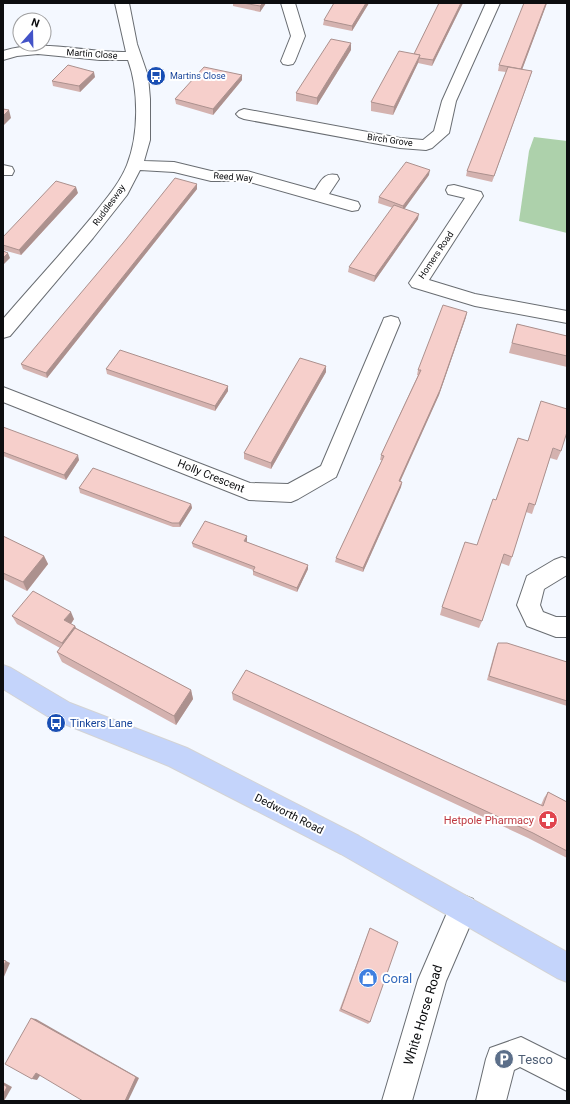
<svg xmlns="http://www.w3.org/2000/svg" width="570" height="1104" font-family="Roboto,sans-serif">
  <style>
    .green { fill: #add1ab }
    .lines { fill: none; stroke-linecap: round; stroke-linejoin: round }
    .minor-casing { stroke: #696d72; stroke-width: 2 }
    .major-casing { stroke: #d3d3d4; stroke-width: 2 }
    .minor { fill: #fff; fill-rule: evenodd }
    .major { fill: #c4d4fb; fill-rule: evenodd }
    .wall { fill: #d4b2af }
    .shaded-wall { fill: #ac918e }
    .building { fill: #f6cfcb; stroke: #ac918e }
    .labels { text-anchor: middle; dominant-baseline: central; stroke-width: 4; stroke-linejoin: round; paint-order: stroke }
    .far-street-label { font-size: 9px; fill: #0c0d0f; stroke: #fff }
    .far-transit-label { font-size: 9px; fill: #164399; stroke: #fff; text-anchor: start }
    .street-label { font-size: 11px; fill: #0c0d0f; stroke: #fff }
    .transit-label { font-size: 11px; fill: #164399; stroke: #fff; text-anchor: start }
    .health-label { font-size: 11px; fill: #be3a42; stroke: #fff; text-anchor: end }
    .near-shop-label { font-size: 13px; fill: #366cbe; stroke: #fff; text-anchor: start }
    .near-street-label { font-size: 13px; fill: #0c0d0f; stroke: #fff }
    .near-service-label { font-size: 13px; fill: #4e5e75; stroke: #fff; text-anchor: start }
  </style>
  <rect width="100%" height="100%" fill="#f4f8ff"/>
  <path class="green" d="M534 137 567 141V233L519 221 529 151Z"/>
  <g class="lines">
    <g class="minor-casing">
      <g id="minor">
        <path d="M115 3H129L137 44 148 76 150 99V140L144 161 174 162 211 171H247L315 190C321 181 324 172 337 175L339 179 329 194 358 202 360 206 358 210 352 211 246 181H211L174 172 140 170 127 195 93 238 10 336 3 338V319C32 285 63 252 91 218 104 201 119 185 127 165 139 135 139 90 128 60H100L38 54 17 56 3 60V51C43 38 85 53 126 52Z"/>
        <path d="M281 3H295L305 36 295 61 293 64 288 65 283 64 281 61 291 36Z"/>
        <path d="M486 3H500L456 101 449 133 432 148 426 150 400 148 244 119 239 117 236 114 239 111 244 109 400 138 423 140 434 131 442 101Z"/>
        <path d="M3 165 12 167 14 171 12 175H3Z"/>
        <path d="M454 185 481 192 483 196 429 280 475 294 567 311V323L475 306 412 287 409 283 465 198 448 194 446 190 448 186Z"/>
        <path d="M391 316 398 318 400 323 336 477 298 499 291 502 249 500 242 497 3 402V387L250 483 288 484 321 466 382 323 384 318Z"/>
        <path d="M562 557 567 559V575L544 589 540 605 543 612 556 617H567V637H556L527 626 517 605 527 576 554 560Z"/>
        <path d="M463 895 473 899 477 909 446 981 412 1101H382L418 980 453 899Z"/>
        <path d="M521 1037 567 1060V1091L520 1067 514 1070 506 1101H476L486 1059 490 1048Z"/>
      </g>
    </g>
    <g class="major-casing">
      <path id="major" d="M3 665 11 668 70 703 187 748 359 836 567 952V982L557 978 341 854 169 766 52 719 3 689Z"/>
    </g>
    <use href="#minor" class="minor"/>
    <use href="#major" class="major"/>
  </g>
  <g class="wall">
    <path d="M233 3H266L260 12 233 6Z"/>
    <path d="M369 3 352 31 323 25 324 20Z"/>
    <path d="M439 3H463L432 66 418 63 393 115 371 111V102L414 54Z"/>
    <path d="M547 3 522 70 532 71 530 77 492 182 466 176 467 171 506 72 498 71 499 65Z"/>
    <path d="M351 50 317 105 296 101V93Z"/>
    <path d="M95 77 80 92 53 86 52 81Z"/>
    <path d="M242 80 213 115 176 104 175 99Z"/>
    <path d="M429 175 404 209 418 219 374 282 348 272 349 267 393 208 378 203 379 197Z"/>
    <path d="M197 184V189L47 378 23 369 21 364Z"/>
    <path d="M78 193 21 255 3 250V237Z"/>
    <path d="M466 317 439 395 400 482H402L401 487 363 572 335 562 336 558 382 460H380L381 455 418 375H417L418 370Z"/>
    <path d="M517 324 567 336V367L509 353Z"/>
    <path d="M326 366V372L271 469 244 459V453Z"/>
    <path d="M106 369 228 386V391L215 411 107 374Z"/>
    <path d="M3 427 79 460 66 480 3 456Z"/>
    <path d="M518 438 561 451 557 460 550 458 535 505 532 514 526 512 512 557 509 566 501 563 482 621 479 628 440 615 442 607 477 545 496 500Z"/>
    <path d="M79 488 191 504 192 508 180 527H173L80 493Z"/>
    <path d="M3 536 44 556 48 564 27 591 3 579Z"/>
    <path d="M247 541V542L308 565V569L297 592 253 575V570L193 547 192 543Z"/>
    <path d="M12 616 74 619 71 624 75 626 76 628 191 690 193 699 176 725 62 662 57 652 60 648 17 624Z"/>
    <path d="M498 643 567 662V706L487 680 496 647Z"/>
    <path d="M232 693 541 805 544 798 548 792 567 802V858L528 838 233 700Z"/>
    <path d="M370 928V1022L368 1024 339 1011Z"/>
  </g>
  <g class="shaded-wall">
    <path d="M263 3H266L260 12V6Z"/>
    <path d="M366 3H369L352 31V26Z"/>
    <path d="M461 3H463L432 66 433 60Z"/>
    <path d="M546 3H547L520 75 521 69Z"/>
    <path d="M351 43V50L317 105V98Z"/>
    <path d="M420 55 418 63 393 115 394 107Z"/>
    <path d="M532 71 530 77 492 182 494 176Z"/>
    <path d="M94 72 95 77 80 92 79 86Z"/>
    <path d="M242 75V80L213 115V109Z"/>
    <path d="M9 110 11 118 3 126V116Z"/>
    <path d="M430 170 429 175 403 211V206Z"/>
    <path d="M197 184V189L47 378 46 373Z"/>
    <path d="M76 187 78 193 21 255 19 250Z"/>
    <path d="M419 214 418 219 374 282 375 276Z"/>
    <path d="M8 253 10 258 3 265V258Z"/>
    <path d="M467 312 466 317 439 395 398 486 399 481Z"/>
    <path d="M326 366V372L271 469V463Z"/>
    <path d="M228 386V391L215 411V406Z"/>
    <path d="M78 455 79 460 66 480 64 475Z"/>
    <path d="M402 482 401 487 363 572V568Z"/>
    <path d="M191 504 192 508 180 527 179 523Z"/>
    <path d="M247 536V541L245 545 244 541Z"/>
    <path d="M44 556 48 564 27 591 23 582Z"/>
    <path d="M308 565V569L297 592V588Z"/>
    <path d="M71 612 74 619 68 628 64 620Z"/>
    <path d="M75 626 78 634 65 651 62 643Z"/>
    <path d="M191 690 193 699 176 725 174 716Z"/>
    <path d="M6 961 10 963 3 979V967Z"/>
    <path d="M31 1018 36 1019 139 1078 128 1101H125Z"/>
    <path d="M36 1073 41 1074 37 1080 32 1079Z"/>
    <path d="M3 1082 12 1087 4 1101H3Z"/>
  </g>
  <g class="building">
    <path d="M243 3H263L260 6Z"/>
    <path d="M334 3H366L352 26 324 20Z"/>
    <path d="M439 3H461L433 60 419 58 420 55 414 54Z"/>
    <path d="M524 3H546L521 69 499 65Z"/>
    <path d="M331 39 351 43 317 98 296 93Z"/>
    <path d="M399 51 420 55 394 107 371 102Z"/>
    <path d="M68 65 94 72 79 86 52 81Z"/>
    <path d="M204 67 242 75 213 109 175 99Z"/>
    <path d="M508 67 532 71 494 176 467 171Z"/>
    <path d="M3 109 9 110 3 116Z"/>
    <path d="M406 162 430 170 403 206 379 197Z"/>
    <path d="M175 178 197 184 46 373 21 364 123 243Z"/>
    <path d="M56 181 76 187 19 250 3 245V237Z"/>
    <path d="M394 205 419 214 375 276 349 267Z"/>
    <path d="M3 251 8 253 3 258Z"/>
    <path d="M443 305 467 312 440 390 399 481 402 482 363 568 336 558 384 456 381 455 421 370H418Z"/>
    <path d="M517 324 567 336V356L512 343Z"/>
    <path d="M120 350 228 386 215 406 106 369Z"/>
    <path d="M300 358 326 366 271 463 244 453Z"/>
    <path d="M541 401 567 409V432L561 451 553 448 535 505 529 503 512 557 504 554 482 621 442 607 465 542 477 545 493 499 496 500 518 438 528 441Z"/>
    <path d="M3 427 78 455 64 475 3 452Z"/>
    <path d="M93 468 191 504 179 523H172L79 488Z"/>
    <path d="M205 521 247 536 244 541 308 565 297 588 253 571 255 567 192 543Z"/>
    <path d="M3 536 44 556 23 582 3 573Z"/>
    <path d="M33 591 71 612 64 620 75 626 62 643 12 616Z"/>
    <path d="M75 628 191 690 174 716 57 652Z"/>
    <path d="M498 643H507L567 662V701L489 676Z"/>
    <path d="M246 670 543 806 548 792 567 802V851L533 833 232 693Z"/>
    <path d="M370 928 398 942 370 1022 341 1009Z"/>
    <path d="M3 960 6 961 3 967Z"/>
    <path d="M31 1018 136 1077 125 1101H83L36 1073 32 1079 5 1064Z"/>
    <path d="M3 1084 7 1087 3 1095Z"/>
  </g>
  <defs>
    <g id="bus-disc" transform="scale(1)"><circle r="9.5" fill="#1a4fb4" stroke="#fff"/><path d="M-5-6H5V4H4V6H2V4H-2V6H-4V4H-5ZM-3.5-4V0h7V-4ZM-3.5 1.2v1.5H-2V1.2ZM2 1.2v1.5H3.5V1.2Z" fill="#fff"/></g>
    <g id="pharmacy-disc" transform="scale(1)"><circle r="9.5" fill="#e0444e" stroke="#fff"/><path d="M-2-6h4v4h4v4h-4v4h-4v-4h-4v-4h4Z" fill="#fff"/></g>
    <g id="shop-disc" transform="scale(1)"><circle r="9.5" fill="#3f7fe0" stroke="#fff"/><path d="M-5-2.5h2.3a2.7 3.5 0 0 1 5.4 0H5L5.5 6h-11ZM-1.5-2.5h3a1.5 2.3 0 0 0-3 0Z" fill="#fff"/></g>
    <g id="parking-disc" transform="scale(1)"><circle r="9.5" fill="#5c6f8a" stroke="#fff"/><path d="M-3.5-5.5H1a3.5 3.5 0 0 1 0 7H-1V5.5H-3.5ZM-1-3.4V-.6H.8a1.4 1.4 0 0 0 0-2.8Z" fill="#fff"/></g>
  </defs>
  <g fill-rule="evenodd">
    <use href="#bus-disc" x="156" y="76"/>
    <use href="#bus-disc" x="56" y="723"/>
    <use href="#pharmacy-disc" x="548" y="820"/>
    <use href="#shop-disc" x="368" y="978"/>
    <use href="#parking-disc" x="504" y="1059"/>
  </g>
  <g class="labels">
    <g class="far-street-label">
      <text transform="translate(92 54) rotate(4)">Martin Close</text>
      <text transform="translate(390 140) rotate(8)">Birch Grove</text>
      <text transform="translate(233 177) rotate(4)">Reed Way</text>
      <text transform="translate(109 205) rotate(-54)">Ruddlesway</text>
      <text transform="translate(436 255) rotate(-56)">Homers Road</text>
    </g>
    <g class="far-transit-label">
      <text x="170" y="76">Martins Close</text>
    </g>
    <g class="street-label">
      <text transform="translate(211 476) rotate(22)">Holly Crescent</text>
      <text transform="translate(289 814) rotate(27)">Dedworth Road</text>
    </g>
    <g class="transit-label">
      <text x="70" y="723">Tinkers Lane</text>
    </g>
    <g class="health-label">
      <text x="534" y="820">Hetpole Pharmacy</text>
    </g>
    <g class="near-shop-label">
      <text x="382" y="978">Coral</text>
    </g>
    <g class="near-street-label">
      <text transform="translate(423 1015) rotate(-73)">White Horse Road</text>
    </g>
    <g class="near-service-label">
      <text x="518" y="1059">Tesco</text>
    </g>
  </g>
  <rect width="570" height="1104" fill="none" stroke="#0c0d0f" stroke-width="8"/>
  <g transform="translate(32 32) rotate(20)"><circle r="19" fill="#ffffff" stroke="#9e9e9f"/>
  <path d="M0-3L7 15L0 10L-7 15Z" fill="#4353c8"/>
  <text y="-6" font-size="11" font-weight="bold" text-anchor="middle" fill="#0c0d0f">N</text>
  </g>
</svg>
